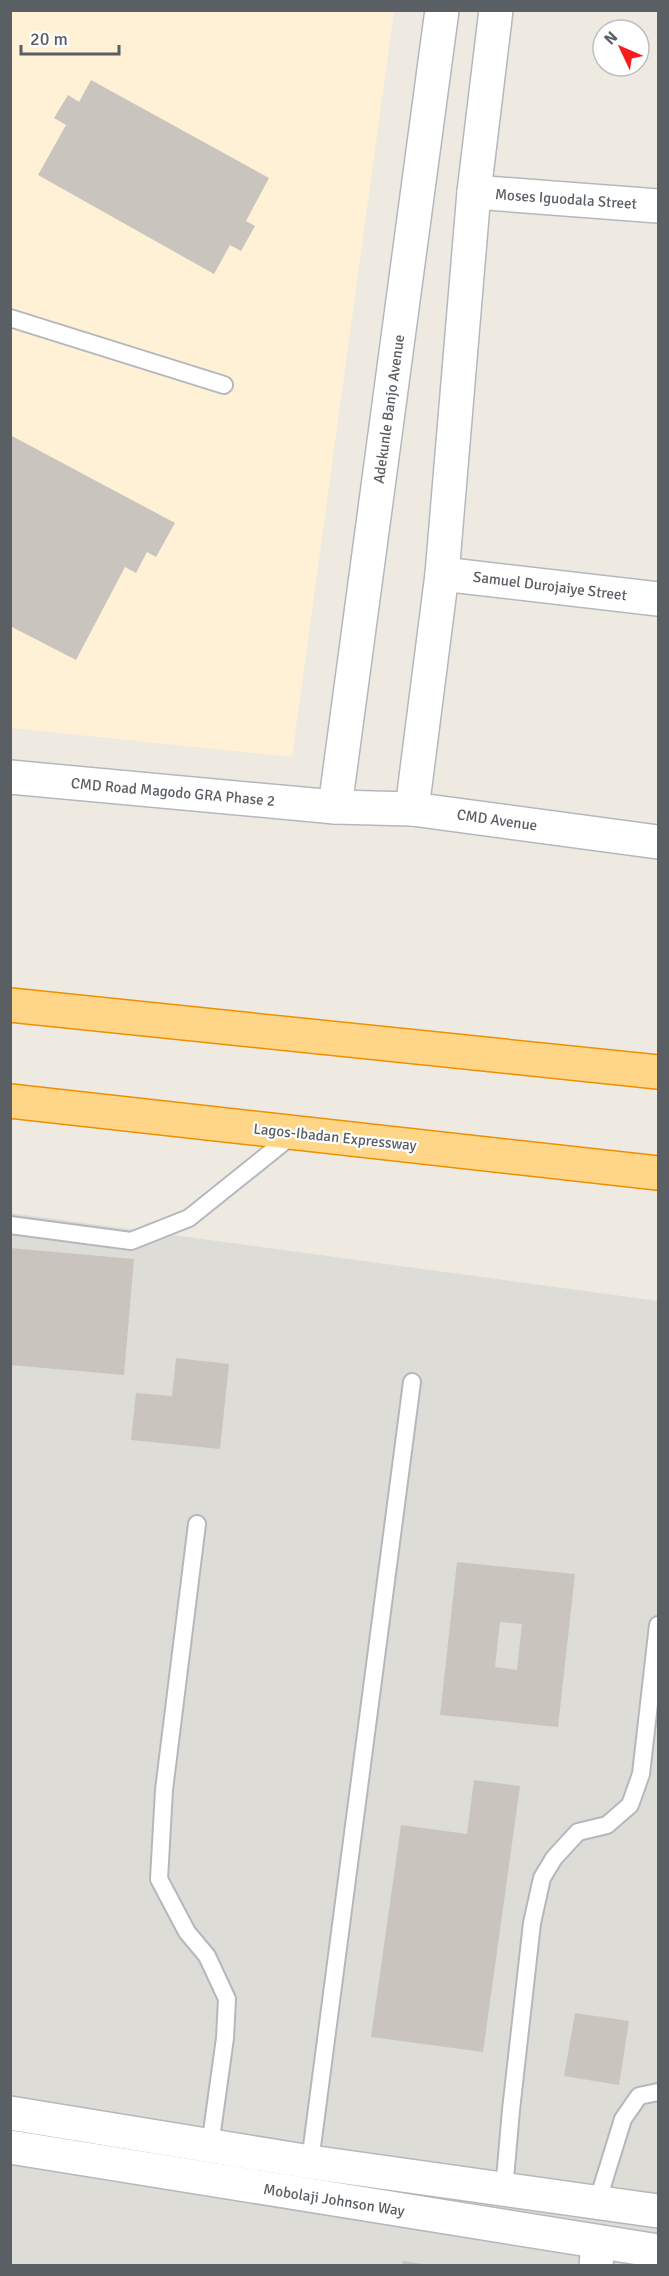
<svg xmlns="http://www.w3.org/2000/svg" width="669" height="2276" font-family="Signika,sans-serif">
  <style>
    .commercial { fill: #fff1d5 }
    .industrial { fill: #dedcd6 }
    .building { fill: #c9c5be; fill-rule: evenodd }
    .lines { fill: none; stroke-linecap: round; stroke-linejoin: round }
    .service-casing { stroke: #b4b8bd; stroke-width: 20 }
    .minor-casing { stroke: #b4b8bd; stroke-width: 36 }
    .tertiary-casing { stroke: #b4b8bd; stroke-width: 36 }
    .motorway-casing { stroke: #ef8f00; stroke-width: 36 }
    .service { stroke: #fff; stroke-width: 16 }
    .minor { stroke: #fff; stroke-width: 33 }
    .tertiary { stroke: #fff; stroke-width: 33 }
    .motorway { stroke: #ffd687; stroke-width: 33 }
    .labels { text-anchor: middle; dominant-baseline: central; stroke-width: 4.5; stroke-linejoin: round; paint-order: stroke }
    .street-label { font-size: 15px; fill: #5a5f64; stroke: #fff }
  </style>
  <rect width="100%" height="100%" fill="#eeeae1"/>
  <path class="commercial" d="M11 11H394L292 757 11 728Z"/>
  <path class="industrial" d="M11 1213 658 1301V2265L11 2266Z"/>
  <g class="building">
    <path d="M91 80 269 178 246 221 255 226 241 251 230 245 214 274 38 175 66 125 54 118 68 95 79 102Z"/>
    <path d="M10 435 175 523 156 557 147 552 136 573 125 567 76 660 10 626Z"/>
    <path d="M10 1248 134 1259 124 1375 10 1365Z"/>
    <path d="M176 1358 229 1364 220 1449 131 1440 136 1393 172 1396Z"/>
    <path d="M457 1562 575 1574 558 1727 440 1715ZM500 1622 522 1624 517 1670 495 1667Z"/>
    <path d="M474 1780 520 1786 483 2052 371 2037 401 1825 467 1834Z"/>
    <path d="M575 2013 629 2021 619 2085 564 2076Z"/>
    <path d="M403 2261 423 2264V2266H402Z"/>
  </g>
  <g class="lines">
    <g class="service-casing">
      <g id="service">
        <path d="M10 318 224 385"/>
        <path d="M10 1225 131 1241 189 1218 295 1133"/>
        <path d="M197 1524 164 1790 159 1879 187 1932 207 1956 227 1999 225 2038 210 2146"/>
        <path d="M310 2162 412 1382"/>
        <path d="M504 2190 511 2110 532 1923 542 1878 554 1858 578 1832 607 1825 630 1805 641 1774 658 1625"/>
        <path d="M597 2203 623 2119 639 2096 658 2092"/>
      </g>
    </g>
    <g class="minor-casing">
      <g id="minor">
        <path d="M474 192 658 206"/>
        <path d="M442 574 658 599"/>
        <path d="M335 807 442 10"/>
        <path d="M412 809 442 574 474 192 496 10"/>
        <path d="M596 2266 598 2242"/>
      </g>
    </g>
    <g class="tertiary-casing">
      <g id="tertiary">
        <path d="M10 777 335 807 412 809 658 842"/>
        <path d="M10 2113 310 2162 658 2211"/>
        <path d="M10 2147 658 2251"/>
      </g>
    </g>
    <g class="motorway-casing">
      <g id="motorway">
        <path d="M10 1005 658 1072"/>
        <path d="M10 1101 658 1173"/>
      </g>
    </g>
    <use href="#service" class="service"/>
    <use href="#minor" class="minor"/>
    <use href="#tertiary" class="tertiary"/>
    <use href="#motorway" class="motorway"/>
  </g>
  <g class="labels">
    <g class="street-label">
      <text transform="translate(566 199) rotate(4)">Moses Iguodala Street</text>
      <text transform="translate(389 409) rotate(-82)">Adekunle Banjo Avenue</text>
      <text transform="translate(550 586) rotate(7)">Samuel Durojaiye Street</text>
      <text transform="translate(173 792) rotate(5)">CMD Road Magodo GRA Phase 2</text>
      <text transform="translate(497 820) rotate(8)">CMD Avenue</text>
      <text transform="translate(335 1137) rotate(6)">Lagos-Ibadan Expressway</text>
      <text transform="translate(334 2200) rotate(9)">Mobolaji Johnson Way</text>
    </g>
  </g>
  <rect width="669" height="2276" fill="none" stroke="#5a5f64" stroke-width="24"/>
  <g transform="translate(621 48) rotate(314)"><circle r="28" fill="#ffffff" stroke="#bdbfc1" stroke-width="1.5"/>
  <path d="M0-4.5L10 22L0 15L-10 22Z" fill="#f91c1f"/>
  <text y="-9" font-size="16" font-weight="bold" text-anchor="middle" fill="#5a5f64">N</text>
  </g>
  <path d="M21 45v9h98v-9" fill="none" stroke="#5a5f64" stroke-width="3"/>
  <text x="30" y="45" font-size="18" fill="#5a5f64" stroke="#ffffff" stroke-width="4.5" paint-order="stroke">20 m</text>
</svg>
